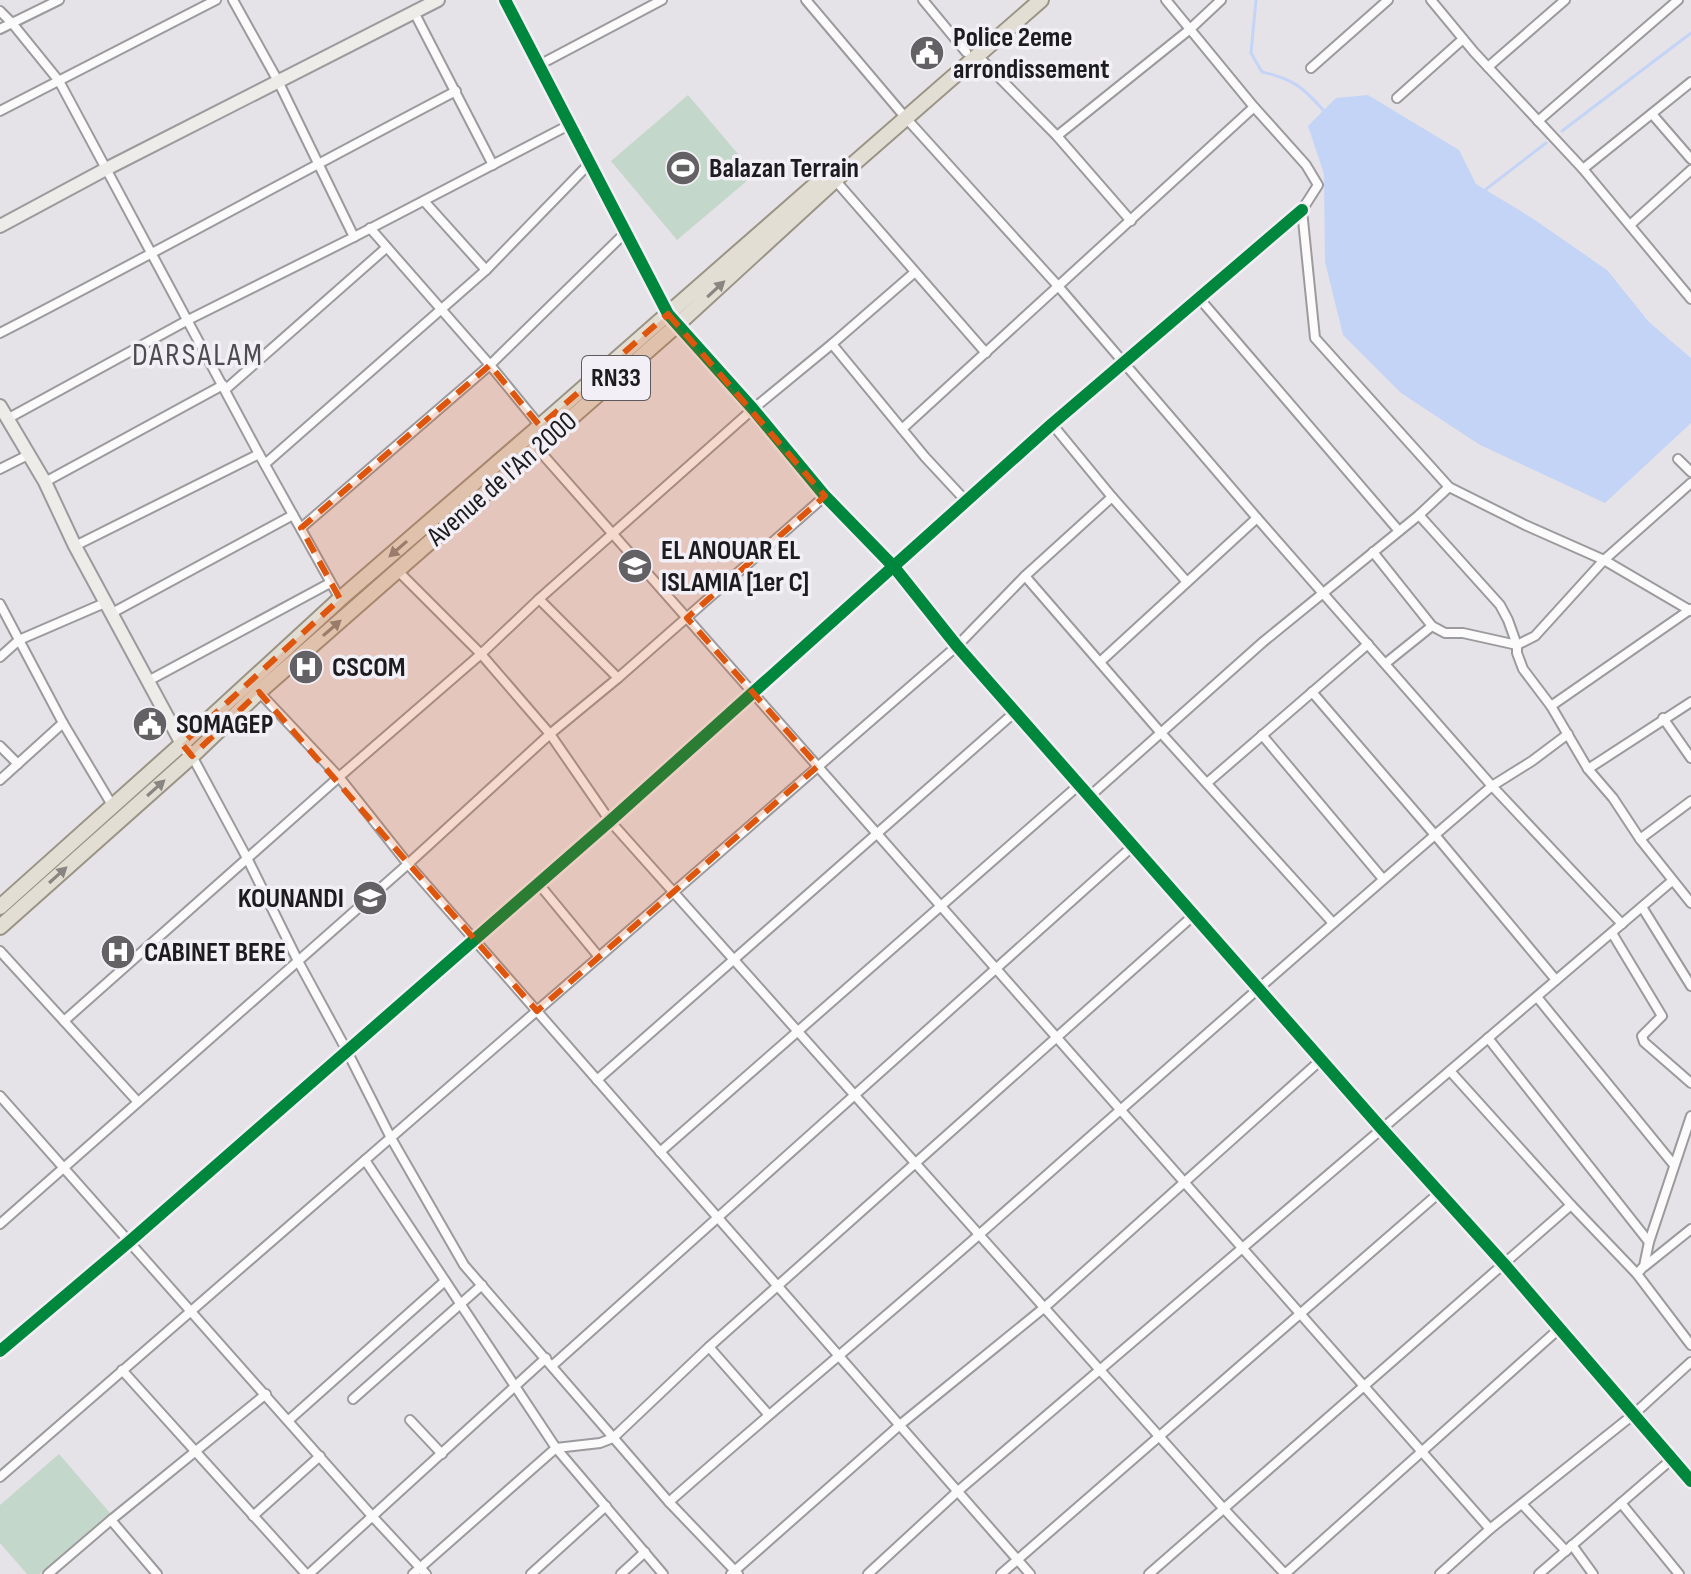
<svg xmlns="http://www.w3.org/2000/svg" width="1691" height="1574" font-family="'Sofia Sans Condensed',sans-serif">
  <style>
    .green { fill: #c4d7cb }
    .water { fill: #c4d4f6 }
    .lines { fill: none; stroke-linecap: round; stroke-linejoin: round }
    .stream { stroke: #c4d4f6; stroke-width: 3 }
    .street-casing { stroke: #9c9a9d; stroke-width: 12 }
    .secondary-casing { stroke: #9c9a9d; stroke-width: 16 }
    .primary-casing { stroke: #9b9485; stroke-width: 18 }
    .street { stroke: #fbfbfc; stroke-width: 8 }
    .secondary { stroke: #eeece8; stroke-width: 12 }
    .primary { stroke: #e2ded4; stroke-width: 14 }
    .cycleway-casing { stroke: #f3eff6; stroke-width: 17 }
    .cycleway { stroke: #00873e; stroke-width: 12 }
    .oneway { fill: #898682 }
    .marked { fill: #de560d; fill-opacity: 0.2; stroke: #de560d; stroke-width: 6; stroke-dasharray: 16 10; stroke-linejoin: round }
    .labels { text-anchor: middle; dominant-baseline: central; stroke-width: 7; stroke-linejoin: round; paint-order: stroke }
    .shield { fill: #f3eff6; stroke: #5c5b5e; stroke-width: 2 }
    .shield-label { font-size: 26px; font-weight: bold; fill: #1c1b1d }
    .poi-label { font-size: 28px; font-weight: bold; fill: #1c1b1d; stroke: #f3eff6; text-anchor: start }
    .street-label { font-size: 28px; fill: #1c1b1d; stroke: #f3eff6 }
    .quarter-label { font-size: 32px; letter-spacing: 2px; fill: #4e4b51; stroke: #f3eff6 }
  </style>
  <rect width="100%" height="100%" fill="#e6e3e8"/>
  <g class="green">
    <path d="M688 95 755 174 677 240 611 161Z"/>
    <path d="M59 1454 110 1513 40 1574H27L0 1543V1505Z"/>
  </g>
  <path class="water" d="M1368 95 1459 150 1476 184 1532 218 1607 270 1649 322 1691 358V423L1605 503 1480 445 1401 393 1343 335 1325 262 1324 174 1308 126 1336 98Z"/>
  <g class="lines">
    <g class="stream">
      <path d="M1256 0 1251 53 1262 72C1293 79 1303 87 1324 111"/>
      <path d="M1562 131 1691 33"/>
      <path d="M1485 190 1546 143"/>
    </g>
    <g class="street-casing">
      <g id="street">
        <path d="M233 0 278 81 354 237"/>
        <path d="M505 0 668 314"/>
        <path d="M806 0 905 117 1058 286 1257 518 1492 786 1622 924"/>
        <path d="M923 0 966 52"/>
        <path d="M1166 0 1254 107 1306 165 1318 185 1302 210 1315 338 1449 487 1525 525 1604 560 1691 611"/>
        <path d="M1431 0 1474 52 1583 169 1691 299"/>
        <path d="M0 11 12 23 59 81 259 454 340 599"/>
        <path d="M414 12 493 165"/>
        <path d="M0 29 59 0"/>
        <path d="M977 55 1057 136 1131 221"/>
        <path d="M539 65 662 0"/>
        <path d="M1488 67 1565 0"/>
        <path d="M1311 68 1388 0"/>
        <path d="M1397 98 1463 39"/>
        <path d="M0 111 216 0"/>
        <path d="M1652 114 1691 159"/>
        <path d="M1538 121 1678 0"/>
        <path d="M1057 136 1189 30 1221 0"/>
        <path d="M1583 169 1691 82"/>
        <path d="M835 180 986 353"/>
        <path d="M424 201 486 270"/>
        <path d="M1630 225 1691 170"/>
        <path d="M370 228 490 365 540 426"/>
        <path d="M1199 298 1399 531"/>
        <path d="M0 333C153 254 303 171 456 91"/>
        <path d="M832 344 925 457 965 500"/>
        <path d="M226 389 386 248"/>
        <path d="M7 419 188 320 354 237 569 125"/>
        <path d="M1052 424 1112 497 1187 582"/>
        <path d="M902 429 1254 107"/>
        <path d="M537 448 1490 1529"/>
        <path d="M1678 459 1691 472"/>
        <path d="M265 464 486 270 589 164"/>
        <path d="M0 469 28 455"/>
        <path d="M45 482 223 385"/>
        <path d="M1419 515 1500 605 1508 620 1517 645V653L1523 669 1551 706 1588 769 1613 798 1640 839 1691 903"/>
        <path d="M301 528 490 365 626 232"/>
        <path d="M75 546 259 454"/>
        <path d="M1373 552 1432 626 1445 633H1463L1517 645 1535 636 1604 560 1691 483"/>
        <path d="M398 571 481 654 550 734 610 821 1224 1509 1285 1574"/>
        <path d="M1025 576 1161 733 1333 923"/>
        <path d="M539 599 618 678"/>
        <path d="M0 604 63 723 112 805"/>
        <path d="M112 613 293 515"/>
        <path d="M0 657 19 640 107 602"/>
        <path d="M1100 662 1257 518"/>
        <path d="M1386 663 1432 626"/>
        <path d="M148 681 330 583"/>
        <path d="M259 692 339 777 408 864 1030 1574"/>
        <path d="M1312 692 1435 835 1556 980"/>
        <path d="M1551 706 1691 609"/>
        <path d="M1663 718 1691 758"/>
        <path d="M1262 735 1383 879"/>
        <path d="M0 746 18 764"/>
        <path d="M192 756 247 858 298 961 347 1051 391 1138 464 1265 669 1502 738 1574"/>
        <path d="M1588 769 1691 702"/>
        <path d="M0 780 63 723"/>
        <path d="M1207 783 1368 644"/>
        <path d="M1090 796 1263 642 1419 515 1449 487"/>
        <path d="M1640 839 1691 801"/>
        <path d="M538 883 599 957"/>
        <path d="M1642 907 1691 986"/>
        <path d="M1612 933 1662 1016 1642 1036 1644 1042 1691 1083"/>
        <path d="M0 951 138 1102"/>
        <path d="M1537 997 1674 1165"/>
        <path d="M64 1021 339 777 481 654 539 599 753 409 832 344 915 272"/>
        <path d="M1488 1038 1649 1242"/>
        <path d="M1450 1071 1571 1205 1637 1274 1691 1345"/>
        <path d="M597 1080 1015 712"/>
        <path d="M0 1096 373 1517 426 1574"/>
        <path d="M660 1152 1079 785"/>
        <path d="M365 1160 556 1448 663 1574"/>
        <path d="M0 1224 408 864 550 734 618 678 825 496"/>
        <path d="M1645 1266 1691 1229"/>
        <path d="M1637 1274 1644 1266 1649 1242 1691 1116"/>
        <path d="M709 1347 768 1414"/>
        <path d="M0 1351 130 1241 610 821 1052 424 1302 210"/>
        <path d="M553 1365 1133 846"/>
        <path d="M122 1370 306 1574"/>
        <path d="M353 1399 482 1285"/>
        <path d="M289 1420 445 1281"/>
        <path d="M410 1420 442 1454"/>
        <path d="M0 1477 957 646 1025 576 1112 497"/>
        <path d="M669 1502C772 1411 878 1324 981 1233 1151 1083 1320 933 1492 786L1532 761 1568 734"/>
        <path d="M1621 1503 1679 1574"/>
        <path d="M1522 1504 1566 1551"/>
        <path d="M253 1516 320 1456"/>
        <path d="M111 1520 157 1574"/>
        <path d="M1572 1545 1593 1574"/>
        <path d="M48 1574 111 1520 266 1394"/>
        <path d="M309 1574 546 1358"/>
        <path d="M413 1574 556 1448 600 1443 613 1438 709 1347 1194 915"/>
        <path d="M531 1574 606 1506"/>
        <path d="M621 1574 645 1552"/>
        <path d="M731 1574 901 1424 1045 1307 1322 1059"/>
        <path d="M868 1574 958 1491 1672 881"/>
        <path d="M1001 1574 1439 1193"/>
        <path d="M1149 1574 1571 1205"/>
        <path d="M1285 1574 1560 1328"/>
        <path d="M1440 1574 1490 1529 1634 1414 1691 1362"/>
        <path d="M1539 1574 1672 1459"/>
      </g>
    </g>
    <g class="secondary-casing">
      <g id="secondary">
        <path d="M0 226 106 169 438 0"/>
        <path d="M672 319 753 409 825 496 894 567 957 646 1382 1129 1504 1264 1691 1481"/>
        <path d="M0 406 45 482 75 546 182 744 192 756"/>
      </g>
    </g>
    <g class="primary-casing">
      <g id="primary">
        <path d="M0 907 182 744 340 599 540 426 823 178"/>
        <path d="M0 927 192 756 259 692 677 325 835 180 1041 0"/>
      </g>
    </g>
    <use href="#street" class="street"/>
    <use href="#secondary" class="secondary"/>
    <use href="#primary" class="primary"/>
    <g class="cycleway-casing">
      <g id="cycleway">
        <path d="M505 0 668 314 753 409 825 496 894 567 957 646 1382 1129 1504 1264 1691 1481"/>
        <path d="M0 1351 130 1241 610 821 1052 424 1302 210"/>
      </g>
    </g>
    <use href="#cycleway" class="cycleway"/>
  </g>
  <defs><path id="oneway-solid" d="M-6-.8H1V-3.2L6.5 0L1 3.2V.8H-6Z" transform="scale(2)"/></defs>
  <g class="oneway">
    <use href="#oneway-solid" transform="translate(716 289) rotate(-43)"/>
    <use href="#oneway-solid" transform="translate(398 549) rotate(139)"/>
    <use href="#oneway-solid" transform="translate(332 628) rotate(-41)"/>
    <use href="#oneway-solid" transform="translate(156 788) rotate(-42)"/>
    <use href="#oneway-solid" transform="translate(58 875) rotate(-42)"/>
  </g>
  <path class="marked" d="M668 314 825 496 687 618 818 766 537 1011 259 692 192 756 182 744 340 599 301 528 490 365 540 426Z"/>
  <defs>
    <g id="civic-disc" transform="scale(1.8)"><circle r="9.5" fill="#636164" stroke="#f3eff6"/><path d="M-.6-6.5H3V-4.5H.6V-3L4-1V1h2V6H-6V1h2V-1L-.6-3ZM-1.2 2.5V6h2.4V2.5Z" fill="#fff"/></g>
    <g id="stadium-disc" transform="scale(1.8)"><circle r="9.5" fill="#636164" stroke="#f3eff6"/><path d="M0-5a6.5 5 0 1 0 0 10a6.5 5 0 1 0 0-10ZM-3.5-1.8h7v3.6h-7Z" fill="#fff"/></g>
    <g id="school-disc" transform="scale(1.8)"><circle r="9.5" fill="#636164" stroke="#f3eff6"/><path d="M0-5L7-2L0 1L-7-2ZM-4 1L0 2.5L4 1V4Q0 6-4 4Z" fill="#fff"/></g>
    <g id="hospital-disc" transform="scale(1.8)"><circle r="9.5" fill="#636164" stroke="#f3eff6"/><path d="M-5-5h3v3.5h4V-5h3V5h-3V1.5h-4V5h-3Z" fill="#fff"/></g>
  </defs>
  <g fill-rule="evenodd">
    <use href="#civic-disc" x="927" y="53"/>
    <use href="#stadium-disc" x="683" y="168"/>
    <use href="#school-disc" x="635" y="566"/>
    <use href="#hospital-disc" x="306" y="667"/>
    <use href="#civic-disc" x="150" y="724"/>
    <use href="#school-disc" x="370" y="898"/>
    <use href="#hospital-disc" x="118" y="952"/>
  </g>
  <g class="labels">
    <rect class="shield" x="582" y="356" width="68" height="44" rx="6"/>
    <g class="shield-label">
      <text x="616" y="378">RN33</text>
    </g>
    <g class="poi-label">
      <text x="953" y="37">Police 2eme<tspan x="953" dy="32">arrondissement</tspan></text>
      <text x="709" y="168">Balazan Terrain</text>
      <text x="661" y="550">EL ANOUAR EL<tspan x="661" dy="32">ISLAMIA [1er C]</tspan></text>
      <text x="332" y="667">CSCOM</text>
      <text x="176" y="724">SOMAGEP</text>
      <text x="344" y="898" text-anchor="end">KOUNANDI</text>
      <text x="144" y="952">CABINET BERE</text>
    </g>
    <g class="street-label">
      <text transform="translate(502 479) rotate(-41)">Avenue de l'An 2000</text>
    </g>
    <g class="quarter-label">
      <text x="198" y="355">DARSALAM</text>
    </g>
  </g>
</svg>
